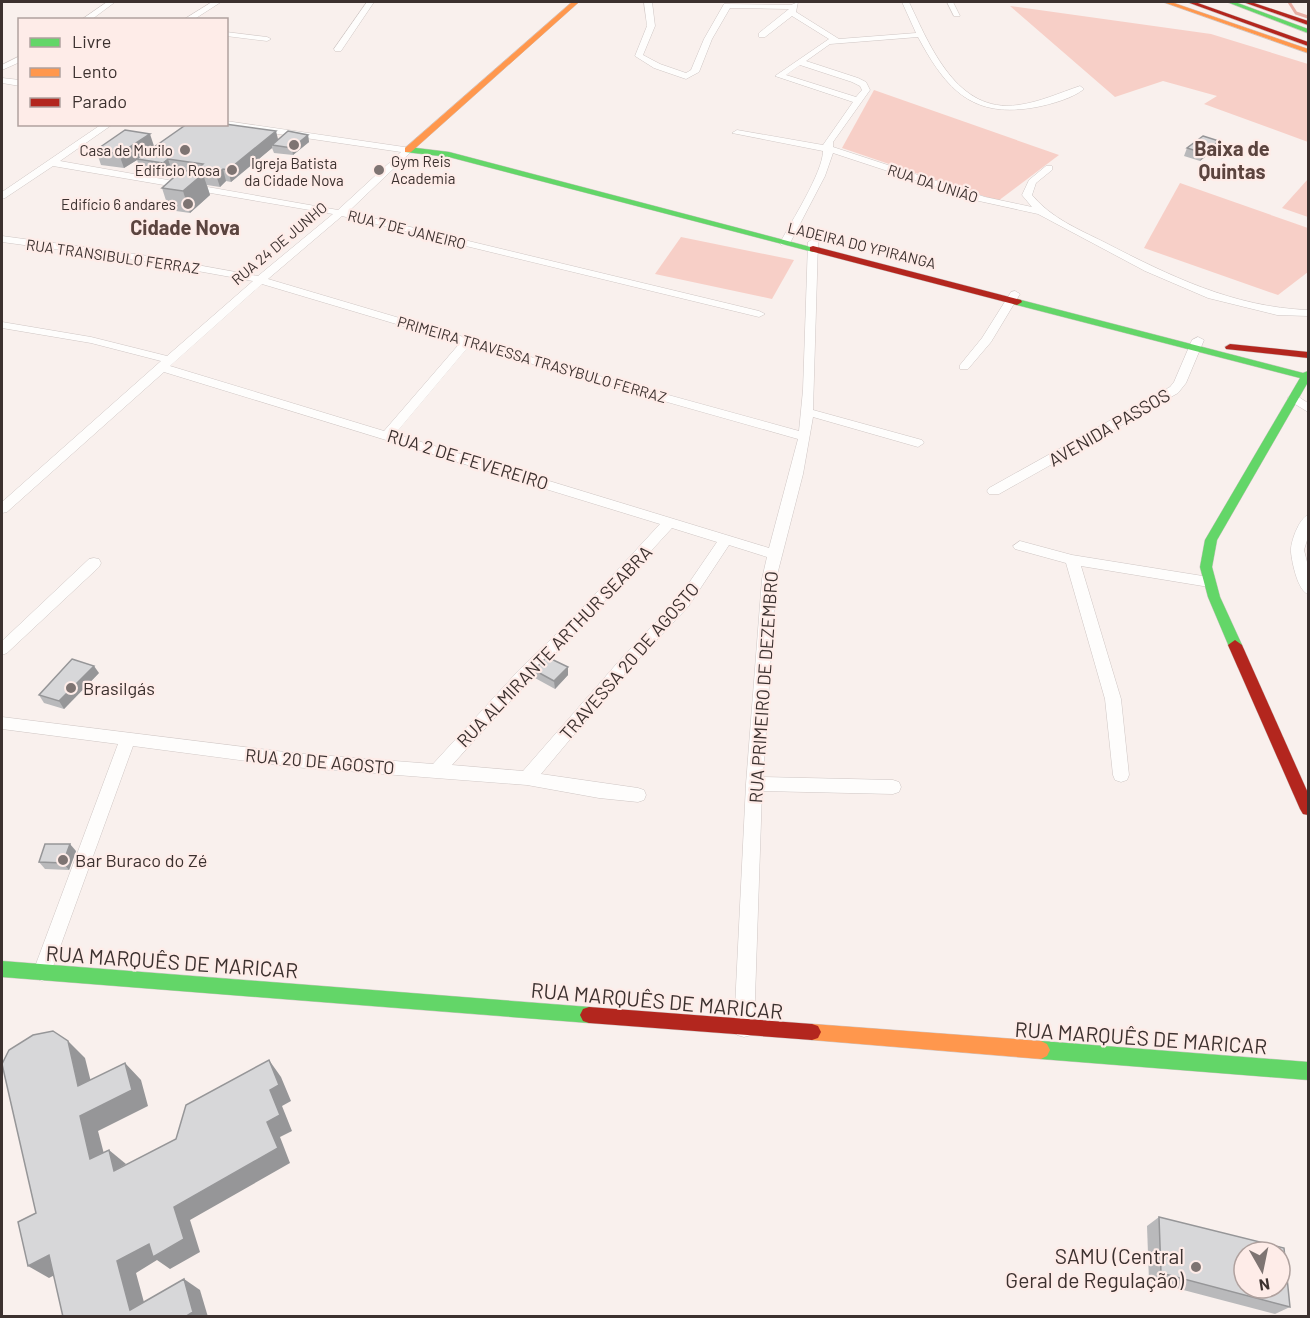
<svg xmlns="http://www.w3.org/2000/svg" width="1310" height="1318" font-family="Barlow,sans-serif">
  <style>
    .green { fill: #f7cfc7 }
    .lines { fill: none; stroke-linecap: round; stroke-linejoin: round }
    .stream { stroke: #e8aea4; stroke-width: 3 }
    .street-casing { stroke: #cfc6c4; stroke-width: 1 }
    .fast-casing { stroke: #cfc6c4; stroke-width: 1 }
    .slow-casing { stroke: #cfc6c4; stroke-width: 1 }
    .jam-casing { stroke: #cfc6c4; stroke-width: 1 }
    .street { fill: #fefdfc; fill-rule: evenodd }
    .fast { fill: #63d668; fill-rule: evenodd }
    .slow { fill: #ff974d; fill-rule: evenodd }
    .jam { fill: #b3261e; fill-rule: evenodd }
    .wall { fill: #b9b9bb }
    .shaded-wall { fill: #969698 }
    .building { fill: #d7d7d9; stroke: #969698; stroke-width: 1.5; fill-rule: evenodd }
    .poi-dot { fill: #7e7472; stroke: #feece8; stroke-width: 2 }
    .labels { text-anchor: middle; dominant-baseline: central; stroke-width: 4.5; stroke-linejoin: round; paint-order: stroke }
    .far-poi-label { font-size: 15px; fill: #3c312f; stroke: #feece8; text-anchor: end }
    .far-street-label { font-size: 15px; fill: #3c312f; stroke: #feece8 }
    .street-label { font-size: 18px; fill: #3c312f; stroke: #feece8 }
    .poi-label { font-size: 18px; fill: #3c312f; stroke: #feece8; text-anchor: start }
    .far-district-label { font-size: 20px; font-weight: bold; fill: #5b443f; stroke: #feece8 }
    .near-street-label { font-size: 21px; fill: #3c312f; stroke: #feece8 }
    .near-poi-label { font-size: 21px; fill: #3c312f; stroke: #feece8; text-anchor: end }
  </style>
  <rect width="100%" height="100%" fill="#f9f0ed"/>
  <g class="green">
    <path d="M1010 6 1211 34 1308 64V142L1204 104 1217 96 1163 81 1115 97Z"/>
    <path d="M874 90 1059 155 998 201 842 148Z"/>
    <path d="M1308 179V217L1282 208Z"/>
    <path d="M1180 183 1308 228V272L1278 295 1144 248Z"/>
    <path d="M681 237 794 260 772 299 655 274Z"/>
  </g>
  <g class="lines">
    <path class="stream" d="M1289 2 1296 13 1308 17"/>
    <g class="street-casing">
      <g id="street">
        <path d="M107 2H115L91 20H81Z"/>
        <path d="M212 2H221L193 20H183Z"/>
        <path d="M367 2H374L341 51H335L334 49Z"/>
        <path d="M644 2H652L655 26 643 55 660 64 686 73 691 70 704 39 724 4 791 5 798 2 796 12 839 39 916 33 902 2H909C930 46 957 114 1018 105 1040 102 1059 93 1080 86L1084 89C1073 98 1052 104 1037 107 973 119 947 91 918 37L830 44 806 61 858 78 866 82 870 90 833 142V147L985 197 1032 207 1022 195 1029 180 1046 166H1052V170L1036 183 1032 195C1051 218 1078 229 1104 242 1170 276 1233 307 1308 310V316L1277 315 1208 298 1145 271 1038 214 979 201 833 153 825 176 790 243 781 245 780 243C791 222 823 172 823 151L732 133 737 130 823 145 853 102 775 76 829 39 792 16 765 37H759V33L789 9 730 8 712 39 699 72 686 79 654 68 635 56 647 26ZM800 65 852 82 860 86 862 90 856 97 786 75Z"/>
        <path d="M947 2H953L960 16H954Z"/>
        <path d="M226 32 267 37 271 39 267 41 226 36Z"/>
        <path d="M20 56V62L2 70V65Z"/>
        <path d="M2 78 20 80V86L2 83Z"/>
        <path d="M226 121 411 148V152L348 212 759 311 765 314 759 317 342 216 268 279 541 360 799 431 803 390 808 242 813 239 818 242 813 410 922 440 924 443 918 447 813 417 803 474 776 579 763 777 893 780 899 782 901 787 899 792 893 794 762 791 754 1028 751 1035 744 1037 737 1035 734 1028 746 784 762 579 767 557 729 545 688 607 629 669 541 774 638 788 644 790 646 795 644 800 638 802 599 798 527 785 293 767 133 746 51 972 49 978 42 981 35 978 33 972 118 744 2 729V717L293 753 433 764 519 670 576 615 660 524 164 372 7 512 2 513V502L161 361 91 343 2 328V322L91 337 167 356 253 281 142 261 2 242V236L142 255 258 276 333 214 53 166 5 198 2 199V192L102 124H113L60 161 338 210 401 152 223 126 226 124ZM262 284 460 343 384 431 170 366ZM469 346 798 439 769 548 395 434ZM672 528 717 542 678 599 619 661 523 771 452 765C524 684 600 608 672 528Z"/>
        <path d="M1015 291 1020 294 991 342 968 369H960V365L982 338 1011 292Z"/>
        <path d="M1198 337 1204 340 1186 383 1178 393 999 494H989L987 491 989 488 1170 387 1174 382 1192 340Z"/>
        <path d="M1294 394 1308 403V412L1290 401 1288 398Z"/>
        <path d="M1308 515V537L1304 550 1308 566V594C1298 591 1292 563 1291 552 1290 543 1299 518 1308 515Z"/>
        <path d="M1020 541 1072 555 1209 577 1216 582 1209 587 1081 566 1121 699 1129 775 1127 780 1121 782 1115 780 1113 775 1105 699 1066 563 1015 549 1013 546Z"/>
        <path d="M94 558 99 559 101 563 99 567 7 653 2 655V641L89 559Z"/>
      </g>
    </g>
    <g class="fast-casing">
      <g id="fast">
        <path d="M1227 2H1235L1308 29V33Z"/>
        <path d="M408 147 449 152 818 249 813 252 449 157 405 152V148Z"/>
        <path d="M1017 299 1303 373 1308 371V382L1217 540 1212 567 1220 597 1242 645 1240 649H1230L1208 597 1200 567 1205 540 1300 378 1013 304 1012 302Z"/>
        <path d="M2 961 589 1007 595 1009 598 1015 595 1021 589 1023 2 977Z"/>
        <path d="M1041 1041 1308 1062V1080L1041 1059 1035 1056 1032 1050 1035 1044Z"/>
      </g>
    </g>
    <g class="slow-casing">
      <g id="slow">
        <path d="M572 2H579L411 152H405V148Z"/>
        <path d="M1163 2H1171L1308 49V53Z"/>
        <path d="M812 1024 1041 1041 1047 1044 1050 1050 1047 1056 1041 1059 812 1040 806 1038 803 1032 806 1026Z"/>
      </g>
    </g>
    <g class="jam-casing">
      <g id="jam">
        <path d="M1187 2H1195L1308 42V46Z"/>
        <path d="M1243 2H1251L1308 21V25Z"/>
        <path d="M813 246 1021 300 1022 302 1017 305 810 251V247Z"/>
        <path d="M1230 344 1308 352V358L1226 349 1225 347Z"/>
        <path d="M1235 640 1242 645 1308 793V815L1303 814 1300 809 1228 645Z"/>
        <path d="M589 1007 812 1024 818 1026 821 1032 818 1038 812 1040 589 1023 583 1021 580 1015 583 1009Z"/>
      </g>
    </g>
    <use href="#street" class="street"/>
    <use href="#fast" class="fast"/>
    <use href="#slow" class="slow"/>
    <use href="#jam" class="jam"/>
  </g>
  <g class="wall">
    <path d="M308 135 309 142 293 155 274 153 272 148 231 182 226 181 220 187 207 185 210 195 190 213 169 210 162 188 180 172 172 171 167 175 141 171 137 160 124 168 101 165 96 150 278 140Z"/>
    <path d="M1187 148H1216L1200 161 1184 156Z"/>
    <path d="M534 670 568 675 555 689 535 678Z"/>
    <path d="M99 673 64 709 44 703 39 695Z"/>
    <path d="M76 851 69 870 45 869 39 862Z"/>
    <path d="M1159 1217 1290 1307 1275 1314 1149 1281 1147 1226Z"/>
  </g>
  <g class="shaded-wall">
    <path d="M276 131 279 143 272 145V148L231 182 228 170Z"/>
    <path d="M150 134 155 149 137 159V160L124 168 119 154Z"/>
    <path d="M308 135 309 142 293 155 292 148Z"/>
    <path d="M1219 141 1216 148 1200 161 1203 153Z"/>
    <path d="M168 159 172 171 167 175 163 163Z"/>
    <path d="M223 169 226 181 220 187 216 175Z"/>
    <path d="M203 174 210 195 190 213 183 191Z"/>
    <path d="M94 666 99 673 64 709 59 701Z"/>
    <path d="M568 667V675L555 689 554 681Z"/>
    <path d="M70 844 76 851 69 870 63 863Z"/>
    <path d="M68 1041 85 1058 96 1102 78 1086Z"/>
    <path d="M269 1060 281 1077 291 1101 282 1106 292 1131 280 1137 290 1163 190 1220 200 1252 170 1269 157 1260 136 1273 148 1317 130 1310 117 1261 174 1207 267 1122 270 1090Z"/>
    <path d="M125 1063 141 1080 148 1106 98 1131 109 1173 90 1159 80 1116Z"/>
    <path d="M109 1150 126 1164 114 1171Z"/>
    <path d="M49 1255 70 1267 49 1278 28 1266Z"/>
    <path d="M184 1279 200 1290 208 1317H185Z"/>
  </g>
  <g class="building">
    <path d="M187 124H225L276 131 228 170 223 169 216 175 195 171 203 164 168 159 163 163 137 159Z"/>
    <path d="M125 130 150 134 119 154 96 150Z"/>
    <path d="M288 131 308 135 292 148 272 145Z"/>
    <path d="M1203 136 1219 141 1203 153 1187 148Z"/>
    <path d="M182 170 203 174 183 191 162 188Z"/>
    <path d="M547 657 568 667 554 681 534 670Z"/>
    <path d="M72 659 94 666 59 701 39 695Z"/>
    <path d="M45 844H70L63 863 39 862Z"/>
    <path d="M53 1031 68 1041 78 1086 125 1063 132 1090 80 1116 90 1159 109 1150 114 1171 176 1139 186 1105 269 1060 279 1085 270 1090 280 1115 267 1122 278 1148 174 1207 184 1239 153 1257 149 1244 117 1261 130 1310 184 1279 193 1312 185 1317H63L49 1255 28 1266 18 1222 36 1213 2 1064 9 1050 33 1035Z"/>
    <path d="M1159 1217 1284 1248 1290 1307 1161 1273ZM1244 1252H1280V1288H1244Z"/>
  </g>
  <g class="poi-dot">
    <circle cx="294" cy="145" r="6"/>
    <circle cx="185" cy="150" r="6"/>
    <circle cx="232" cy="170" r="6"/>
    <circle cx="379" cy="170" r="6"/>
    <circle cx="188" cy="204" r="6"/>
    <circle cx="71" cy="688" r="6"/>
    <circle cx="63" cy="860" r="6"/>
    <circle cx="1196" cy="1267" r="6"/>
  </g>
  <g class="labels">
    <g class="far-poi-label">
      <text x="173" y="150">Casa de Murilo</text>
      <text x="391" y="161" text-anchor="start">Gym Reis<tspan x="391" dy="17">Academia</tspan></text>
      <text x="294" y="163" text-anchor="middle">Igreja Batista<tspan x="294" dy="17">da Cidade Nova</tspan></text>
      <text x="220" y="170">Edificio Rosa</text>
      <text x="176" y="204">Edifício 6 andares</text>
    </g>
    <g class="far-street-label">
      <text transform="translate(933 183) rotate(18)">RUA DA UNIÃO</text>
      <text transform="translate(407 229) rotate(14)">RUA 7 DE JANEIRO</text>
      <text transform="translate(279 243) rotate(-40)">RUA 24 DE JUNHO</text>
      <text transform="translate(862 245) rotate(14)">LADEIRA DO YPIRANGA</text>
      <text transform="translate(113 256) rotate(8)">RUA TRANSIBULO FERRAZ</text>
      <text transform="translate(532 359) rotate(16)">PRIMEIRA TRAVESSA TRASYBULO FERRAZ</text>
    </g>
    <g class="street-label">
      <text transform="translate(1109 427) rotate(-30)">AVENIDA PASSOS</text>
      <text transform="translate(468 459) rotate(17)">RUA 2 DE FEVEREIRO</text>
      <text transform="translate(554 646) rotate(-46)">RUA ALMIRANTE ARTHUR SEABRA</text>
      <text transform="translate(629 661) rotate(-49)">TRAVESSA 20 DE AGOSTO</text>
      <text transform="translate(763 687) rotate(-86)">RUA PRIMEIRO DE DEZEMBRO</text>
      <text transform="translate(320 761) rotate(5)">RUA 20 DE AGOSTO</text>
    </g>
    <g class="poi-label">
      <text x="83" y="688">Brasilgás</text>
      <text x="75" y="860">Bar Buraco do Zé</text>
    </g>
    <g class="far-district-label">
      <text x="1232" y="148">Baixa de<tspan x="1232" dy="23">Quintas</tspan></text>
      <text x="185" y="227">Cidade Nova</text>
    </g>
    <g class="near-street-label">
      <text transform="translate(172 961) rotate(4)">RUA MARQUÊS DE MARICAR</text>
      <text transform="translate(657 1000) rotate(5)">RUA MARQUÊS DE MARICAR</text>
      <text transform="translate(1141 1037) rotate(4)">RUA MARQUÊS DE MARICAR</text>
    </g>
    <g class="near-poi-label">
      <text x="1184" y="1255">SAMU (Central<tspan x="1184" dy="24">Geral de Regulação)</tspan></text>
    </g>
  </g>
  <rect width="1310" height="1318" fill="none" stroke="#3c312f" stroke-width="6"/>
  <rect x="18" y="18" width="210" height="108" fill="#feece8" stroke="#b0a19e" stroke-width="1.5"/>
  <rect x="30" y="38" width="30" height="9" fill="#63d668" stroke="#b0a19e" stroke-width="1.5"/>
  <text x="72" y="48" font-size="18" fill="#3c312f">Livre</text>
  <rect x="30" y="68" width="30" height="9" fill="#ff974d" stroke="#b0a19e" stroke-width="1.5"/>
  <text x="72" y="78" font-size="18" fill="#3c312f">Lento</text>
  <rect x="30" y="98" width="30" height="9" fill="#b3261e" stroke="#b0a19e" stroke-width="1.5"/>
  <text x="72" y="108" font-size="18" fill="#3c312f">Parado</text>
  <g transform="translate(1262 1270) rotate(171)"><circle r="28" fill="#feece8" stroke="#b0a19e" stroke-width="1.5"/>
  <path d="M0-4.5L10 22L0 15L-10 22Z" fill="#7e7472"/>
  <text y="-9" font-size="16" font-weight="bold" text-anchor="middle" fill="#3c312f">N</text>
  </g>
</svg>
